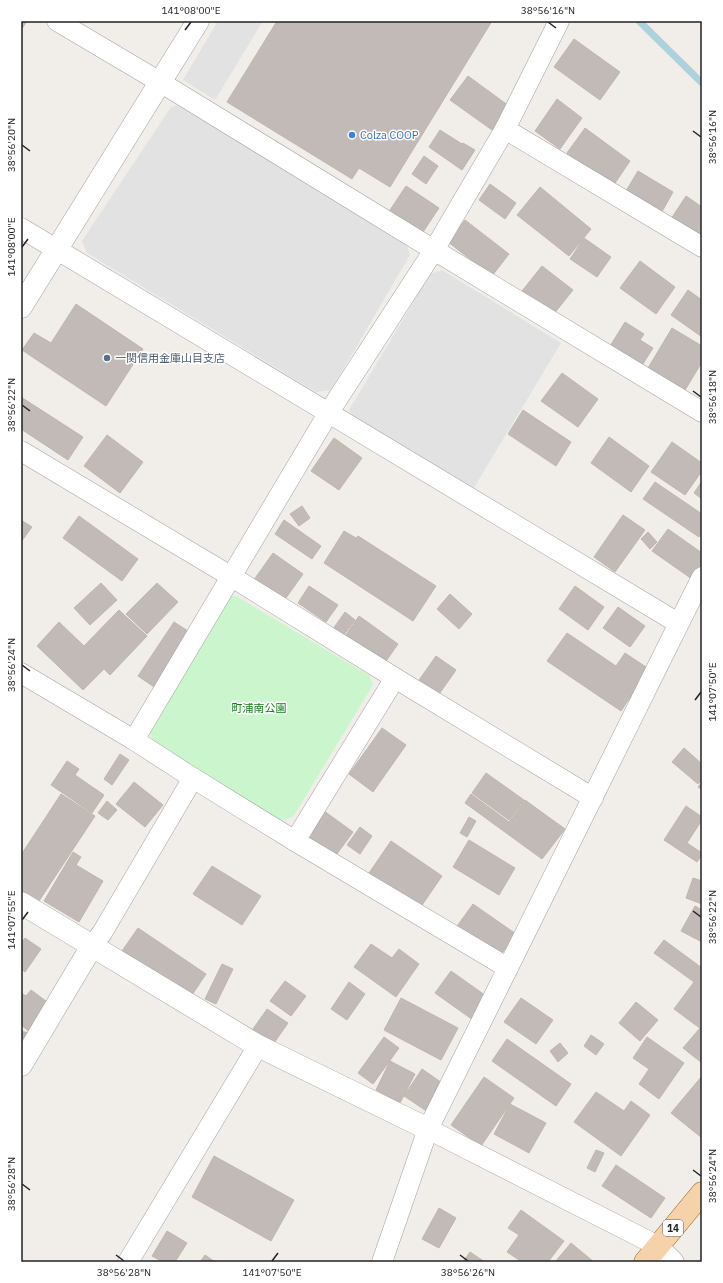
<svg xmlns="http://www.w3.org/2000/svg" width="723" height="1283" font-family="'IBM Plex Sans','Noto Sans JP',sans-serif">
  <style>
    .park { fill: #cbf6cd }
    .parking { fill: #e2e2e2 }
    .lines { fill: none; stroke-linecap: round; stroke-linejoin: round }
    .stream { stroke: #add2db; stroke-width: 7 }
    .building { fill: #c2bab6; stroke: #c2b5ac }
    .minor-casing { stroke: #a3a3a3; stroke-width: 21 }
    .tertiary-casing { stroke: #a3a3a3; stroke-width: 23 }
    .primary-casing { stroke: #95620b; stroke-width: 23 }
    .minor { stroke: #fff; stroke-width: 20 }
    .tertiary { stroke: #fff; stroke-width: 22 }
    .primary { stroke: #f6d2aa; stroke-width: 22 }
    .ticks { fill: none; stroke: #222; stroke-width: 1.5 }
    .shop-dot { fill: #3f7fe0; stroke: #fff; stroke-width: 1.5 }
    .service-dot { fill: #5c6f8a; stroke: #fff; stroke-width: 1.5 }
    .labels { text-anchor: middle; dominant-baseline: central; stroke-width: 3; stroke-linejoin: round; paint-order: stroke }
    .shield { fill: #fff; stroke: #646464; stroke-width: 1 }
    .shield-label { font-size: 10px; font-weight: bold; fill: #222 }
    .shop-label { font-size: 11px; fill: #366cbe; stroke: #fff; text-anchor: start }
    .service-label { font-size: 11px; fill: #4e5e75; stroke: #fff; text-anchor: start }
    .park-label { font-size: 11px; fill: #147b19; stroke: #fff }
    .neatline { fill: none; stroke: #222; stroke-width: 1.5 }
    .ticks-label { font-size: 10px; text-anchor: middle; fill: #222 }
  </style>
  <rect width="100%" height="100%" fill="#f1eee9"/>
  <path class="park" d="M226 595 236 596 370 676 373 685 293 817 280 821 153 742 148 727Z"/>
  <g class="parking">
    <path d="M218 21H263L215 100 183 80Z"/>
    <path d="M178 105 407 245 410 255 331 390 316 392 87 253 82 241 171 107Z"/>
    <path d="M442 270 561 343 472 491 357 421 349 410 430 274Z"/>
  </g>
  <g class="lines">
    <path class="stream" d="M639 21 702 83"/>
  </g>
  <g class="building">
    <path d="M21 21H27L21 30Z"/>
    <path d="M277 21H492L390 187 359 168 352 179 227 102Z"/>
    <path d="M574 39 620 72 600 100 554 67Z"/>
    <path d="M468 76 509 106 492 130 450 100Z"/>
    <path d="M557 99 582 118 560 149 535 131Z"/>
    <path d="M585 128 630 161 613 186 567 153Z"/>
    <path d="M440 130 462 144 463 143 475 150 462 170 429 147Z"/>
    <path d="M424 156 438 166 426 184 412 174Z"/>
    <path d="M638 171 673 192 659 217 623 196Z"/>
    <path d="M490 184 516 203 505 219 479 200Z"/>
    <path d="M406 186 439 208 423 232 390 210Z"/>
    <path d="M540 187 591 229 569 256 517 215Z"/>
    <path d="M686 196 702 207V244L669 222Z"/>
    <path d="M465 220 509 254 492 276 448 242Z"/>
    <path d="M584 238 611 257 597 277 570 259Z"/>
    <path d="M640 261 675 287 656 314 620 288Z"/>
    <path d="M542 266 573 290 553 315 522 291Z"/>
    <path d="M688 290 702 300V337L671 315Z"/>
    <path d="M76 304 143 349 106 406 22 350 34 333 51 343Z"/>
    <path d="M625 322 644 334 640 340 653 348 639 370 607 351Z"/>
    <path d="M672 328 702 346V362L682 395 645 373Z"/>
    <path d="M562 373 598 399 578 427 541 401Z"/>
    <path d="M21 397 83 437 68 460 21 429Z"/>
    <path d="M523 410 571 442 556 466 508 434Z"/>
    <path d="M107 435 143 462 120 493 84 466Z"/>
    <path d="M609 437 649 466 631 492 591 463Z"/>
    <path d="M334 438 362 458 339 490 311 471Z"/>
    <path d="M672 442 702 463V471L685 495 651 472Z"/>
    <path d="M702 481V499L694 493Z"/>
    <path d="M655 482 702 514V532L699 537 643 499Z"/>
    <path d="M302 506 310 518 299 526 290 514Z"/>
    <path d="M623 515 645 530 615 572 594 557Z"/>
    <path d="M79 516 138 559 122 581 63 538Z"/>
    <path d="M21 520 32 527 21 542Z"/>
    <path d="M284 520 321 546 312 559 275 534Z"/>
    <path d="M668 529 702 553V565L692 579 652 551Z"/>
    <path d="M344 531 356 538 358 536 436 586 413 621 324 563Z"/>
    <path d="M648 532 657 542 650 549 641 539Z"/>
    <path d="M273 553 303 574 281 605 251 584Z"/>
    <path d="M101 583 117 600 90 625 74 608Z"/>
    <path d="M157 583 178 602 147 634 126 614Z"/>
    <path d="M309 586 338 605 326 622 298 603Z"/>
    <path d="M575 586 604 607 588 630 559 609Z"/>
    <path d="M450 594 472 614 459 629 437 609Z"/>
    <path d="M618 607 645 626 630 647 603 628Z"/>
    <path d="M119 610 147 636 110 675 104 669 83 690 37 646 59 622 84 646Z"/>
    <path d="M345 612 355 620 343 636 333 629Z"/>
    <path d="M359 616 398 644 384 664 345 636Z"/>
    <path d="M174 622 194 635 157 689 138 676Z"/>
    <path d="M567 633 616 666 625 653 649 669 621 711 547 661Z"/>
    <path d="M436 656 456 670 437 697 417 683Z"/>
    <path d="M382 728 406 745 373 792 349 774Z"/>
    <path d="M684 748 702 764V780L698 784 672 762Z"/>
    <path d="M120 754 129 760 112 785 104 779Z"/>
    <path d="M67 761 79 769 75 775 104 795 92 813 51 785Z"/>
    <path d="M486 773 524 800 509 820 472 793Z"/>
    <path d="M134 782 163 805 145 827 116 804Z"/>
    <path d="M702 782V790L698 787Z"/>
    <path d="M61 794 95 816 37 904 21 894V855Z"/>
    <path d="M471 794 509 822 525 800 565 829 542 859 465 803Z"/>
    <path d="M107 801 117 810 108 820 98 813Z"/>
    <path d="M686 806 702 817V820L687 843 702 853V855L697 862 664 840Z"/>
    <path d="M324 811 353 832 331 862 302 842Z"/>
    <path d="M469 817 476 821 467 837 460 833Z"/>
    <path d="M360 827 372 836 360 854 347 845Z"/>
    <path d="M469 840 515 868 499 895 453 867Z"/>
    <path d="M391 841 442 876 418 911 367 876Z"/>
    <path d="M73 852 81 857 76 865 103 881 79 922 44 901Z"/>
    <path d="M212 866 261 896 242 925 193 894Z"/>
    <path d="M693 878 702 881V904L686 898Z"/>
    <path d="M473 904 516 934 498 959 455 929Z"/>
    <path d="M695 906 702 910V942L681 931Z"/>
    <path d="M138 928 206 974 190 998 122 951Z"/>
    <path d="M25 938 41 949 25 972 21 969V943Z"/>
    <path d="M664 940 702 968V1027L701 1029 674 1009 694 982 654 953Z"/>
    <path d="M371 944 392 958 399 949 419 964 396 997 354 967Z"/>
    <path d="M222 964 233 969 216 1004 205 999Z"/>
    <path d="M451 971 489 998 473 1020 435 993Z"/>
    <path d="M285 981 306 996 291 1016 270 1001Z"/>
    <path d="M349 982 365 994 347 1020 331 1009Z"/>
    <path d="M31 990 50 1004 30 1032 21 1025V993L26 996Z"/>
    <path d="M401 998 458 1028 441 1060 384 1030Z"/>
    <path d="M521 998 553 1020 536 1044 504 1022Z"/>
    <path d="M636 1002 658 1020 640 1041 619 1023Z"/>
    <path d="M267 1009 288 1023 274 1043 253 1029Z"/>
    <path d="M700 1028 702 1030V1063L683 1048Z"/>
    <path d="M21 1031 28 1033 25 1043 21 1042Z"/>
    <path d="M591 1035 604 1044 596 1055 584 1046Z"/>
    <path d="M384 1037 399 1048 373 1084 358 1073Z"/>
    <path d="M647 1037 684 1063 659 1099 639 1084 649 1069 633 1058Z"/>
    <path d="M507 1039 571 1084 556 1106 492 1061Z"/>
    <path d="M560 1043 568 1053 558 1062 550 1051Z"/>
    <path d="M390 1061 415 1074 400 1103 376 1090Z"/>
    <path d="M422 1069 445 1085 428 1112 404 1096Z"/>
    <path d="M702 1076V1138L671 1113Z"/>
    <path d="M484 1077 514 1098 481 1146 451 1125Z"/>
    <path d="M596 1092 624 1111 631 1101 650 1115 621 1156 574 1122Z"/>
    <path d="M510 1104 546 1123 529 1153 494 1134Z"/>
    <path d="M596 1150 604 1153 595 1172 587 1168Z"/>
    <path d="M214 1156 294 1200 271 1241 192 1197Z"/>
    <path d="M616 1165 665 1198 651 1218 602 1186Z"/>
    <path d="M439 1208 456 1218 439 1248 422 1239Z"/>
    <path d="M521 1210 564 1241 548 1262H522L507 1252 519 1235 508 1228Z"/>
    <path d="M167 1231 187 1243 175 1262H163L152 1256Z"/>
    <path d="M571 1243 594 1262H555Z"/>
    <path d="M470 1252 485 1262H463Z"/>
    <path d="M205 1255 215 1262H200Z"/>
  </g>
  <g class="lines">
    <g class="minor-casing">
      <g id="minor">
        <path d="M57 21 160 82 434 250 702 412"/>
        <path d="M505 129 702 247"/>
        <path d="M21 228 678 623"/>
        <path d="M21 451 232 577 395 678 593 798"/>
        <path d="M21 673 134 740 193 778 295 841 508 968"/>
        <path d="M134 740 329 412 434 250 505 129 559 21"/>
        <path d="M295 841 395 678"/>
        <path d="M92 946 102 933 193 778"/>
        <path d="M428 1129 658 1246 674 1262"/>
        <path d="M128 1262 258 1046"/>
        <path d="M382 1262 428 1129 702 577"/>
      </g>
    </g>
    <g class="tertiary-casing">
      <g id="tertiary">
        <path d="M21 307 198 21"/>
        <path d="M21 903 258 1046 428 1129"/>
        <path d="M21 1065 92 946"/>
      </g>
    </g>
    <g class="primary-casing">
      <path id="primary" d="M645 1262 702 1193"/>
    </g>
    <use href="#minor" class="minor"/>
    <use href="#tertiary" class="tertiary"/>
    <use href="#primary" class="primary"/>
  </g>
  <path class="ticks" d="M548 22 556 28M185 30 191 22M693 131 701 137M22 145 30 151M22 247 28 239M693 391 701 397M22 405 30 411M22 665 30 671M695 700 701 692M693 911 701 917M22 920 28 912M693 1170 701 1176M22 1184 30 1190M116 1255 124 1261M460 1255 468 1261M272 1261 278 1253"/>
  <circle class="shop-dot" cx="352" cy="135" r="4"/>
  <circle class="service-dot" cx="107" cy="358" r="4"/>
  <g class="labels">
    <rect class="shield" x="663" y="1220" width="20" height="16" rx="3"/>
    <g class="shield-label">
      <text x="673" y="1228">14</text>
    </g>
    <g class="shop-label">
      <text x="360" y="135">Colza COOP</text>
    </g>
    <g class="service-label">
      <text x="115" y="358">一関信用金庫山目支店</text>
    </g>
    <g class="park-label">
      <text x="259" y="708">町浦南公園</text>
    </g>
  </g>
  <rect width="723" height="1283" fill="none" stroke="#ffffff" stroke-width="44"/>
  <rect x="22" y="22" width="679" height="1239" class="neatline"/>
  <g class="ticks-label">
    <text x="191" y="14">141°08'00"E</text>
    <text x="548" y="14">38°56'16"N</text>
    <text transform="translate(712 137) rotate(-90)" y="4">38°56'16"N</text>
    <text transform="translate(11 145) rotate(-90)" y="4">38°56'20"N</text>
    <text transform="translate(11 247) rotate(-90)" y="4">141°08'00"E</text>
    <text transform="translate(712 397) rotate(-90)" y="4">38°56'18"N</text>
    <text transform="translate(11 405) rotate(-90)" y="4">38°56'22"N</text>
    <text transform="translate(11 665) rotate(-90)" y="4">38°56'24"N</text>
    <text transform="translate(712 692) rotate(-90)" y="4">141°07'50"E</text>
    <text transform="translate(712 917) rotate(-90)" y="4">38°56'22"N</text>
    <text transform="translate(11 920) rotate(-90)" y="4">141°07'55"E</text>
    <text transform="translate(712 1176) rotate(-90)" y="4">38°56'24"N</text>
    <text transform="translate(11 1184) rotate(-90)" y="4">38°56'28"N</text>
    <text x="124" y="1276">38°56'28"N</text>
    <text x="272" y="1276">141°07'50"E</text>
    <text x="468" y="1276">38°56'26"N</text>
  </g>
</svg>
